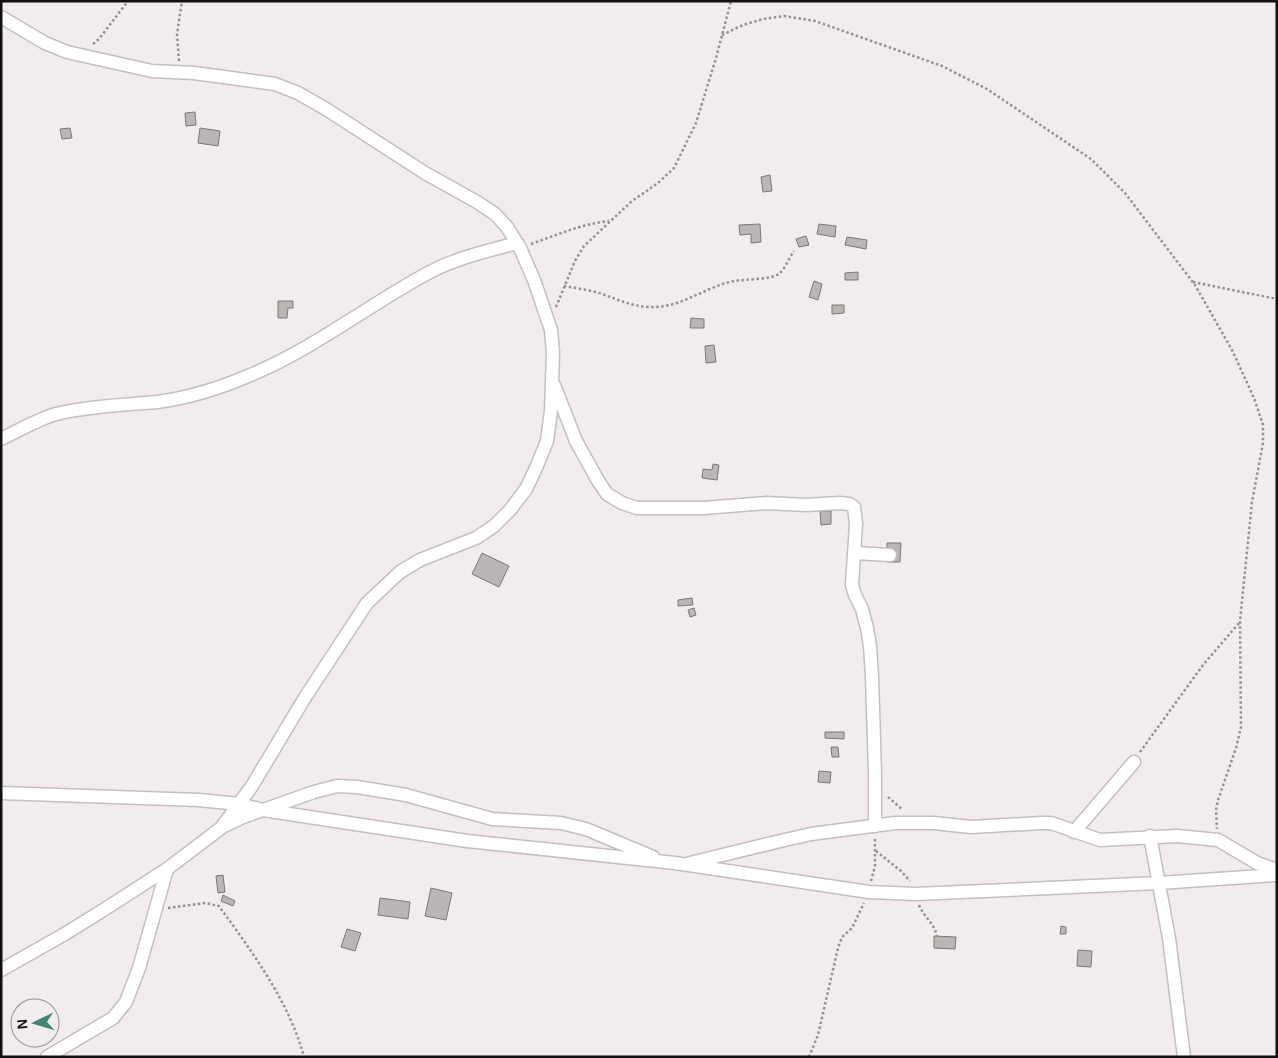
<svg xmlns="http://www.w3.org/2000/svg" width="1278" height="1058" font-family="Helvetica,sans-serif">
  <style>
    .building { fill: #bbb6b5; stroke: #7d7877 }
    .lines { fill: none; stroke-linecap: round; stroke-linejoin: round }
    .street-casing { stroke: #c4bfbe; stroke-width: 15 }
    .path { stroke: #959191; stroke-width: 2.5; stroke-dasharray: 2.5 2.5; stroke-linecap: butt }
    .street { stroke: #fff; stroke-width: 12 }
  </style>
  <rect width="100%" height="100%" fill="#f2ecec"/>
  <g class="building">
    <path d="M195 112 196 125 186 126 185 113Z"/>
    <path d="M70 128 72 138 62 139 60 129Z"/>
    <path d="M200 128 220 131 218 146 198 143Z"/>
    <path d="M770 175 772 191 763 192 761 177Z"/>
    <path d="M760 224 761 242 751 243V234L740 235 739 225Z"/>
    <path d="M819 224 836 226 835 237 817 234Z"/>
    <path d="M806 236 809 245 799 247 796 239Z"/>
    <path d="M847 237 867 240 866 249 845 245Z"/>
    <path d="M858 272V280H845V273Z"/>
    <path d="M814 281 822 284 818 300 809 297Z"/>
    <path d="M278 301H293V308H288L287 318H278Z"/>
    <path d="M832 305H844V313L832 314Z"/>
    <path d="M691 318 704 319V328H690Z"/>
    <path d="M714 345 716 362 706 363 705 346Z"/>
    <path d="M713 464 719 465 717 480 702 478 703 469 712 470Z"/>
    <path d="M820 511H831V524L821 525Z"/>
    <path d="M887 543H901L900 562H887Z"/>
    <path d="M482 553 509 566 499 587 472 574Z"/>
    <path d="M692 598 693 605 678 606V600Z"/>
    <path d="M694 608 696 615 690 617 688 610Z"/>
    <path d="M825 732H844V739L825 738Z"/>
    <path d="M831 747H838L839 757H832Z"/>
    <path d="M819 771 831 772 830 783 818 782Z"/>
    <path d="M223 875 225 892 218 893 216 876Z"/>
    <path d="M431 888 452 893 446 920 425 916Z"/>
    <path d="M223 895 235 901 233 906 221 901Z"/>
    <path d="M380 898 410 902 408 919 378 915Z"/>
    <path d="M1061 926 1066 927V934H1060Z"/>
    <path d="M347 929 361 933 355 951 341 947Z"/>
    <path d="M934 936 956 937 955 949 934 948Z"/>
    <path d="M1078 950 1092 951 1091 967 1077 966Z"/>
  </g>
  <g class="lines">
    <g class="street-casing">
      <g id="street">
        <path d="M1 17 45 43 67 52 152 71 194 73 275 84 298 93 326 109 425 173 477 202 495 214 507 227 520 248 534 280 551 330 553 353 551 411 547 441 536 468 526 489 510 510 494 526 476 538 420 560 400 572 367 603 304 699 252 786 221 828 167 869 105 909 63 935 1 970"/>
        <path d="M554 385 576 441 597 479 607 494 622 503 637 508H703L766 503 806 505 839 503 849 504 854 507 856 524 852 585 855 595 862 609 867 628 870 646 872 676 875 774V826"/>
        <path d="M1 439C18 431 38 419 56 414 89 406 124 405 157 402 188 398 220 388 248 376 312 350 367 306 428 273 456 258 487 251 517 243"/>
        <path d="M854 553 890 555"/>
        <path d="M1 793 199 800 239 804 263 810 467 841 675 863 869 892 916 894 1159 883 1277 875"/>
        <path d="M224 826 243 817 314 792 337 786 357 787 406 795 492 819 561 823 586 829 653 857"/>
        <path d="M1074 832 1134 762"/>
        <path d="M1150 836 1169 938 1184 1057"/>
        <path d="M690 863 776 842 811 834 895 823H934L971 827 1041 823H1051L1100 840 1177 836 1218 840 1257 863 1277 870"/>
        <path d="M47 1057 113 1018 126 1002 139 968 167 869"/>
      </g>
    </g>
    <g class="path">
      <path d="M722 35 743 25 763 19 784 16 815 21 942 66 987 89 1091 159 1125 193 1195 285 1232 350 1254 398 1263 425V443L1252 502 1240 621 1241 727 1236 748 1218 800 1216 810 1217 829"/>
      <path d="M93 44 99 39 128 1"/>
      <path d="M179 61 177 34 182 1"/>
      <path d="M531 244C557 235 581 224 609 221"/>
      <path d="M1193 282 1277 299"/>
      <path d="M564 286C576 288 590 290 602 294 619 300 631 306 649 307 680 309 704 287 734 281 745 279 770 280 779 274 785 269 789 258 794 251"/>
      <path d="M556 307 575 261 584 246 632 201 658 183 674 168 696 123 716 58 731 1"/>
      <path d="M1140 752 1203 665 1240 622"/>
      <path d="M888 797 903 810"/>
      <path d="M876 851 901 871 910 881"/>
      <path d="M871 881 875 866V837"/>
      <path d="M919 905C924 917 934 923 937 936"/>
      <path d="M168 908 205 903 219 906C252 952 289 1001 304 1057"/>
      <path d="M809 1057 818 1035 838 948 842 937 852 928 864 903"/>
    </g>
    <use href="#street" class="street"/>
  </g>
  <rect width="1278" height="1058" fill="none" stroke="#11100f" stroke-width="5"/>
  <g transform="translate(35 1023) rotate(265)"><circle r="24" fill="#f2ecec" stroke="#989494"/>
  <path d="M0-4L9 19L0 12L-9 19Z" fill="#438575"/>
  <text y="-8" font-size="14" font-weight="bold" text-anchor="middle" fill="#11100f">N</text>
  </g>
</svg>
